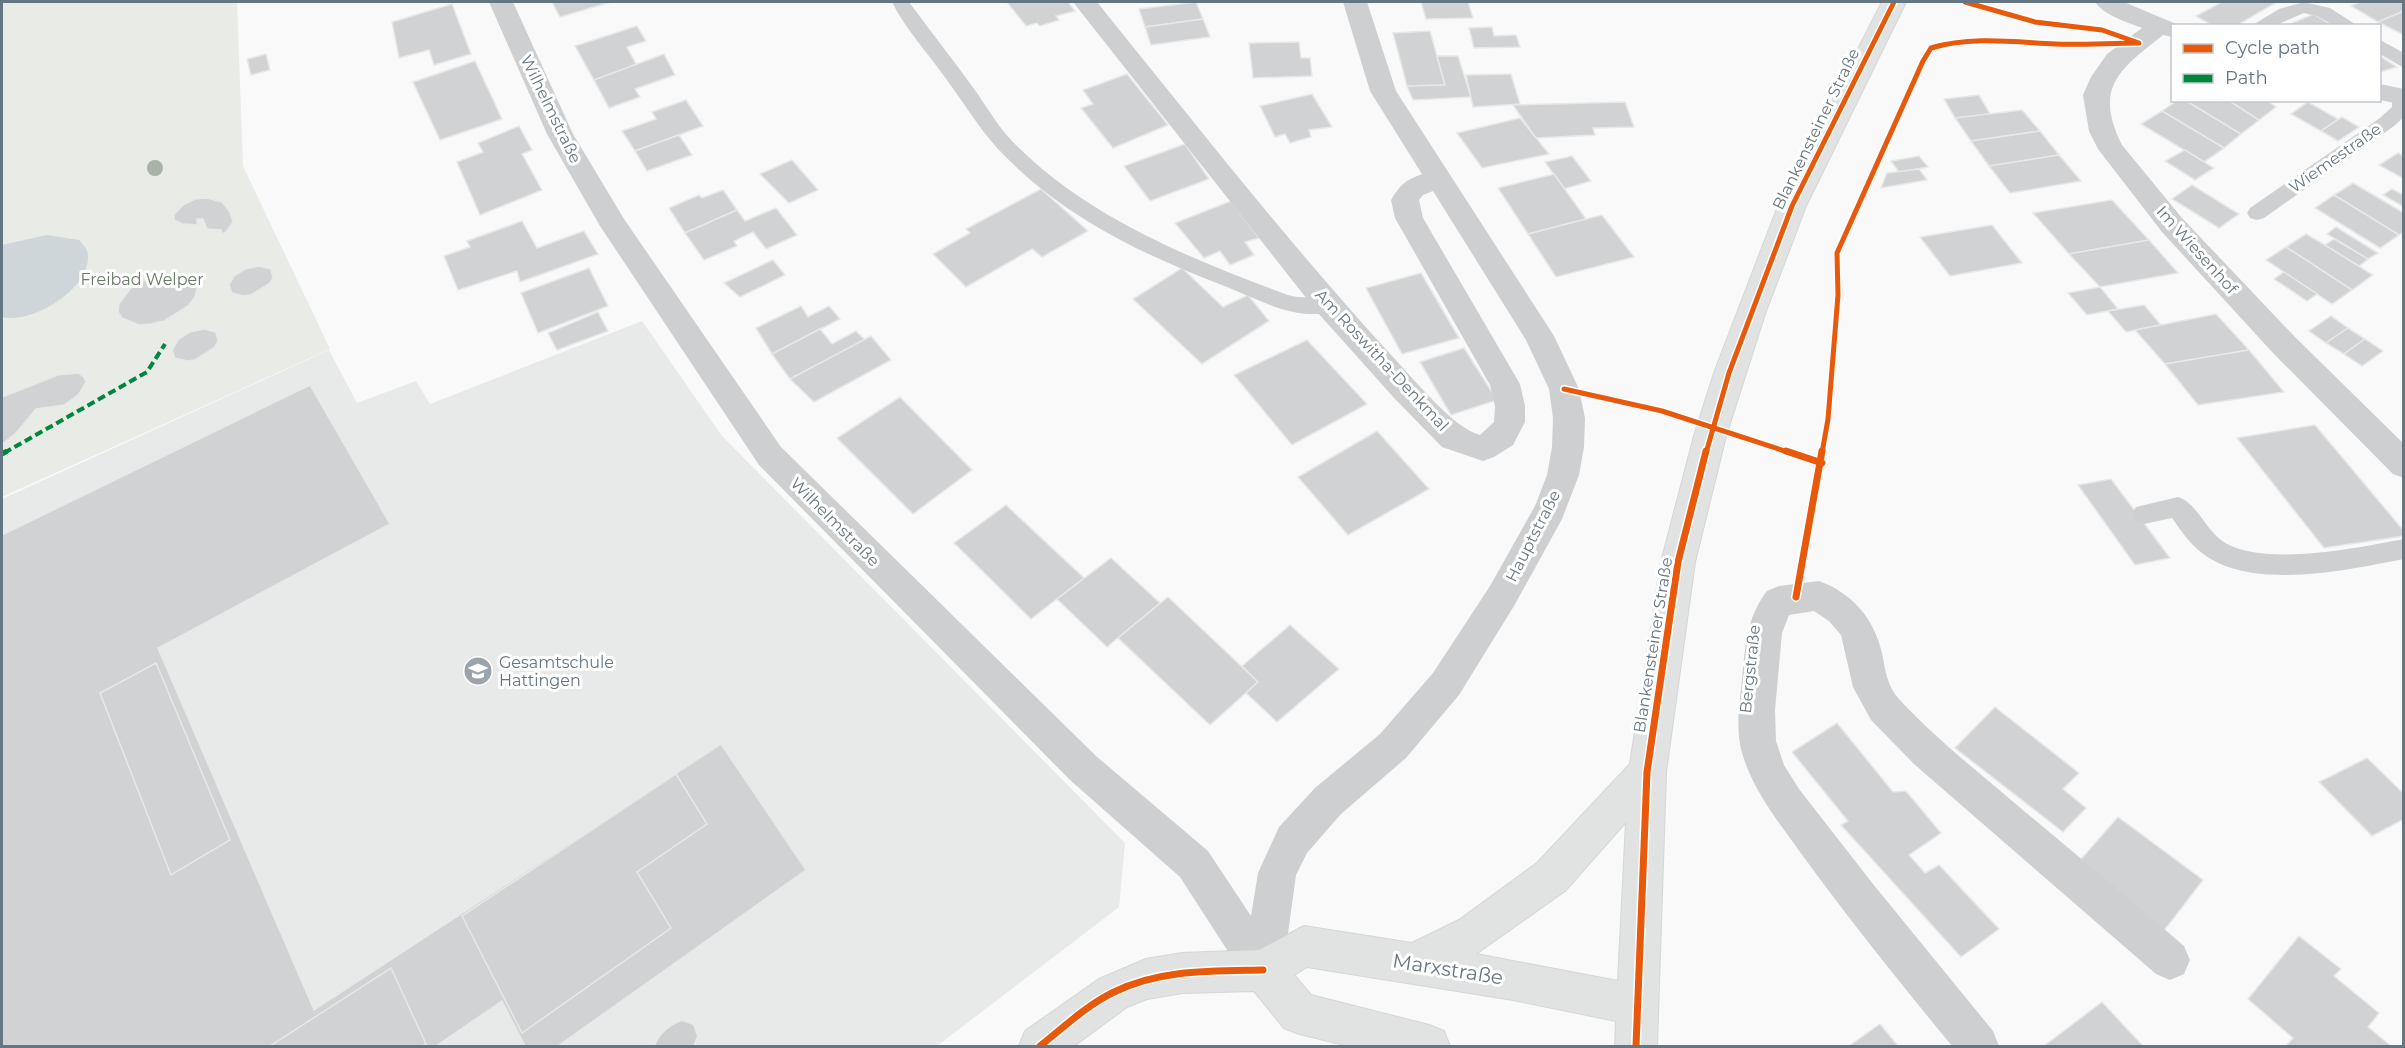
<svg xmlns="http://www.w3.org/2000/svg" width="2405" height="1048" font-family="Montserrat,sans-serif">
  <style>
    .built { fill: #e8e9e9 }
    .green { fill: #e8ebe6 }
    .water { fill: #ced6d9 }
    .building { fill: #d0d2d3; stroke: #e8e8e8; stroke-width: 1.5 }
    .lines { fill: none; stroke-linecap: round; stroke-linejoin: round }
    .secondary-casing { stroke: #d5d6d7; stroke-width: 2 }
    .lane { fill: #cecfd0; fill-rule: evenodd }
    .street { fill: #cecfd0; fill-rule: evenodd }
    .secondary { fill: #e1e2e2; fill-rule: evenodd }
    .quiet-far1 { stroke: #00873e; stroke-width: 4; stroke-dasharray: 8 4; stroke-linecap: butt }
    .quiet { stroke: #00873e; stroke-width: 5; stroke-dasharray: 10 5; stroke-linecap: butt }
    .cycleway-far1-casing { stroke: #fff; stroke-width: 8 }
    .cycleway-casing { stroke: #fff; stroke-width: 10 }
    .cycleway-far1 { stroke: #e8590c; stroke-width: 5 }
    .cycleway { stroke: #e8590c; stroke-width: 7 }
    .tree { fill: #a9b3a7 }
    .labels { text-anchor: middle; dominant-baseline: central; stroke-width: 6; stroke-linejoin: round; paint-order: stroke }
    .street-label { font-size: 16px; fill: #657683; stroke: #fff }
    .park-label { font-size: 16px; fill: #687a64; stroke: #fff }
    .poi-label { font-size: 16px; fill: #657683; stroke: #fff; text-anchor: start }
    .near-street-label { font-size: 20px; fill: #657683; stroke: #fff }
  </style>
  <rect width="100%" height="100%" fill="#f9f9f9"/>
  <path class="built" d="M642 321 722 436 1125 843 1119 907 937 1046H2V499L329 350 357 403 416 381 430 404Z"/>
  <path class="green" d="M2 2H237L243 166 330 349 2 497Z"/>
  <path class="water" d="M47 235 79 240C83 245 88 249 88 256 89 290 32 324 2 317V245Z"/>
  <g class="building">
    <path d="M552 2H611L560 17Z"/>
    <path d="M1007 2H1068L1075 11 1056 16 1059 20 1040 26 1037 23 1026 26Z"/>
    <path d="M1196 2 1203 19 1145 27 1139 9Z"/>
    <path d="M1421 2H1468L1473 18 1426 19Z"/>
    <path d="M2222 2H2277L2236 26H2213L2196 16Z"/>
    <path d="M2360 2H2402L2404 11 2378 22 2351 6Z"/>
    <path d="M452 4 471 54 434 65 429 50 399 58 392 22Z"/>
    <path d="M2404 11V35L2378 22Z"/>
    <path d="M2314 14 2333 26H2288L2292 23Z"/>
    <path d="M1203 19 1210 37 1151 45 1145 27Z"/>
    <path d="M637 26 646 41 627 47 637 66 594 80 575 46Z"/>
    <path d="M1492 27 1494 36 1516 35 1520 47 1474 48 1469 28Z"/>
    <path d="M1430 31 1445 85 1407 86 1393 33Z"/>
    <path d="M1299 42 1301 58H1310L1312 76 1253 78 1249 43Z"/>
    <path d="M266 54 270 70 251 75 247 59Z"/>
    <path d="M664 54 675 75 635 89 640 97 609 108 594 80Z"/>
    <path d="M1437 56H1458L1471 97 1413 100 1407 86 1445 85Z"/>
    <path d="M2380 56 2397 67 2380 72Z"/>
    <path d="M475 61 502 119 440 140 413 82Z"/>
    <path d="M1127 74 1168 125 1113 148 1081 108 1093 104 1083 90Z"/>
    <path d="M1511 74 1520 104 1473 107 1466 75Z"/>
    <path d="M1312 94 1332 127 1309 130 1311 137 1290 143 1285 134 1275 137 1260 106Z"/>
    <path d="M1979 95 1990 114 1955 118 1944 99Z"/>
    <path d="M686 100 703 126 635 151 622 131 656 119 652 112Z"/>
    <path d="M2178 100H2185L2241 134 2224 148 2162 111Z"/>
    <path d="M2185 100H2228L2259 120 2241 134Z"/>
    <path d="M2228 100H2266L2276 107 2259 120Z"/>
    <path d="M1625 102 1634 127 1593 128 1595 135 1536 138 1513 105Z"/>
    <path d="M2308 102 2338 119 2321 131 2291 114Z"/>
    <path d="M2022 110 2040 131 1971 141 1955 118Z"/>
    <path d="M2162 111 2224 148 2204 162 2141 124Z"/>
    <path d="M2342 117 2359 127 2338 141 2321 131Z"/>
    <path d="M1520 118 1549 154 1482 168 1457 133Z"/>
    <path d="M519 126 532 150 522 154 542 190 480 215 457 162 483 152 478 143Z"/>
    <path d="M2040 131 2059 155 1989 166 1971 141Z"/>
    <path d="M679 135 692 155 647 171 635 151Z"/>
    <path d="M1185 144 1209 179 1150 201 1124 166Z"/>
    <path d="M2185 150 2214 168 2195 180 2165 161Z"/>
    <path d="M2398 153 2404 156V179L2379 165Z"/>
    <path d="M2059 155 2081 181 2010 193 1989 166Z"/>
    <path d="M1572 156 1591 181 1564 189 1545 162Z"/>
    <path d="M1919 156 1928 167 1899 172 1891 161Z"/>
    <path d="M792 160 818 190 789 203 760 174Z"/>
    <path d="M1919 169 1927 180 1881 188 1887 173Z"/>
    <path d="M1554 174 1586 219 1528 234 1498 188Z"/>
    <path d="M2353 183 2404 213V232L2399 235 2334 195Z"/>
    <path d="M2192 185 2239 214 2219 228 2172 199Z"/>
    <path d="M1041 189 1088 231 1042 257 1032 249 966 287 933 254 970 233 966 229Z"/>
    <path d="M2392 189 2404 195V207L2383 195Z"/>
    <path d="M723 190 737 210 685 233 669 208 699 195 702 198Z"/>
    <path d="M2334 195 2399 235 2380 248 2315 208Z"/>
    <path d="M207 198 222 202 230 212 233 222 226 232 222 234 221 230 207 229 203 219H197V225L183 224 174 220V215L183 205 195 199Z"/>
    <path d="M2112 200 2149 240 2069 254 2033 213Z"/>
    <path d="M1231 201 1259 238 1245 242 1254 255 1230 265 1220 251 1204 258 1175 223Z"/>
    <path d="M776 208 797 235 766 249 753 232 734 241 737 246 704 260 685 233 737 210 745 221Z"/>
    <path d="M1602 215 1634 257 1556 277 1528 234Z"/>
    <path d="M522 221 537 248 584 231 598 254 520 282 517 271 458 290 444 256 470 247 467 241Z"/>
    <path d="M1992 225 2022 263 1950 276 1920 237Z"/>
    <path d="M2336 227 2378 253 2368 259 2327 234Z"/>
    <path d="M2306 234 2325 245 2373 275 2352 290 2286 247Z"/>
    <path d="M2334 239 2368 259 2359 266 2325 245Z"/>
    <path d="M2149 240 2178 273 2100 287 2069 254Z"/>
    <path d="M2286 247 2352 290 2332 304 2266 260Z"/>
    <path d="M773 260 785 275 740 297 724 283Z"/>
    <path d="M259 266 271 269 273 278 270 283 251 295 243 296 232 293 229 285 234 276 245 269Z"/>
    <path d="M589 268 608 306 538 333 521 293Z"/>
    <path d="M1182 268 1223 307 1248 295 1269 321 1202 364 1133 299Z"/>
    <path d="M168 272 190 275 195 281 197 288 195 297 188 306 164 321 151 324 139 325 122 318 118 312 119 304 131 288 154 275Z"/>
    <path d="M2284 272 2317 294 2307 301 2274 279Z"/>
    <path d="M1421 273 1459 338 1402 354 1366 288Z"/>
    <path d="M2100 287 2118 309 2087 315 2068 293Z"/>
    <path d="M2144 305 2161 325 2126 332 2108 311Z"/>
    <path d="M801 306 808 317 829 306 840 319 772 354 756 328Z"/>
    <path d="M598 312 608 331 557 350 548 333Z"/>
    <path d="M2216 314 2249 350 2165 364 2135 330Z"/>
    <path d="M2331 316 2348 328 2326 343 2309 331Z"/>
    <path d="M2348 328 2365 339 2344 354 2326 343Z"/>
    <path d="M204 329 216 332 218 341 215 347 195 360 187 361 175 358 172 350 178 340 190 332Z"/>
    <path d="M820 329 832 344 856 331 865 340 790 379 772 354Z"/>
    <path d="M871 336 891 360 814 402 790 379Z"/>
    <path d="M2365 339 2383 351 2362 366 2344 354Z"/>
    <path d="M1307 340 1367 404 1292 445 1234 375Z"/>
    <path d="M1464 348 1497 400 1451 415 1420 362Z"/>
    <path d="M2249 350 2284 392 2198 405 2165 364Z"/>
    <path d="M78 373 84 377 86 382 79 394 64 405 36 409 16 433 2 444V397L58 375Z"/>
    <path d="M310 385 390 524 158 648 314 1010 721 744 806 870 558 1046H525L502 1001 436 1046H2V535Z"/>
    <path d="M900 397 972 470 913 514 837 438Z"/>
    <path d="M2315 425 2404 531V536L2324 548 2237 438Z"/>
    <path d="M1377 431 1429 489 1348 535 1298 477Z"/>
    <path d="M2111 479 2170 558 2135 565 2078 485Z"/>
    <path d="M1006 505 1084 578 1031 619 954 543Z"/>
    <path d="M1111 558 1160 603 1107 647 1057 599Z"/>
    <path d="M1168 597 1258 682 1210 725 1118 638Z"/>
    <path d="M1290 625 1339 669 1277 722 1246 693 1258 682 1242 666Z"/>
    <path d="M156 663 230 840 171 875 100 693Z"/>
    <path d="M1995 707 2079 773 2063 789 2086 808 2063 832 1955 748Z"/>
    <path d="M1837 723 1893 792 1906 791 1941 833 1909 855 1925 873 1939 865 1999 929 1961 957 1841 825 1848 821 1792 752Z"/>
    <path d="M2367 758 2404 794V819L2372 836 2319 782Z"/>
    <path d="M676 774 707 824 637 872 671 928 522 1033 462 916Z"/>
    <path d="M2118 817 2203 880 2163 932 2076 865Z"/>
    <path d="M2299 936 2341 969 2334 976 2379 1013 2368 1027 2391 1046H2286L2293 1038 2248 999Z"/>
    <path d="M391 968 426 1044 422 1046H270Z"/>
    <path d="M2102 1002 2143 1046H2044Z"/>
    <path d="M1880 1024 1898 1046H1849Z"/>
  </g>
  <g class="lines">
    <g class="secondary-casing">
      <path id="secondary" d="M1882 2H1906L1806 206 1765 314 1726 436 1695 562 1666 772 1657 1046H1615L1616 1021 1513 1000 1307 967 1294 975 1311 995 1429 1025 1444 1031 1450 1046H1349L1299 1034 1284 1028 1254 991 1182 993 1147 999 1127 1007 1074 1046H1019L1025 1031 1099 979 1146 959 1182 953 1259 950 1304 926 1412 943 1459 920 1537 863 1630 764 1661 562 1694 436 1714 373 1778 206ZM1626 822 1618 981 1476 954 1565 891Z"/>
    </g>
    <g class="lane">
      <path d="M892 2H909C931 32 955 62 977 93 988 109 998 126 1012 141 1087 218 1189 258 1288 295 1304 300 1321 295 1336 299L1339 305 1336 311C1297 322 1262 301 1227 287 1143 255 1061 216 998 149 978 127 962 100 944 76 927 52 904 27 892 2Z"/>
      <path d="M2304 2 2330 8 2358 26H2335L2317 16 2304 13 2274 26H2251L2279 9Z"/>
      <path d="M2380 40 2404 53V68L2380 54Z"/>
      <path d="M2401 90 2404 91V117L2394 126 2264 218 2257 220 2250 218 2247 213 2250 208 2380 118 2392 107V96L2394 92Z"/>
      <path d="M2178 497C2199 504 2206 533 2227 544 2271 566 2356 548 2404 539V559C2347 570 2256 590 2206 556 2191 546 2182 532 2172 518L2144 524 2136 521 2132 514 2136 507Z"/>
      <path d="M682 1021 693 1025 697 1036 693 1046H655C660 1033 669 1026 682 1021Z"/>
    </g>
    <g class="street">
      <path d="M489 2H513L573 134 624 219 781 447 1096 756 1208 851 1251 916 1258 873 1279 827 1315 788 1380 734 1433 673 1490 586 1535 506 1547 475 1552 447 1553 418 1549 389 1526 340 1433 191 1423 195 1419 200 1423 218 1520 384 1525 406V422L1513 445 1494 457 1483 461 1442 447 1395 399 1318 313 1073 2H1097C1194 122 1289 244 1393 357 1413 378 1454 429 1480 435L1494 422 1495 406 1490 385 1395 218 1391 200C1401 184 1404 181 1422 174L1370 91 1343 2H1367L1396 91 1554 336 1579 389 1585 418 1584 447 1579 475 1562 519 1514 606 1459 695 1406 758 1341 814 1307 853 1296 875 1283 970 1277 984 1263 990 1249 984 1180 877 1070 780 759 465 600 226 547 134Z"/>
      <path d="M2095 2H2124L2181 26H2172V37L2163 35C2120 69 2093 87 2122 145L2182 218 2295 337 2404 444V478L2393 474 2273 353 2162 232 2098 149 2089 131 2083 95 2091 77 2107 54 2142 28C2127 22 2105 16 2095 2Z"/>
      <path d="M2380 84 2404 89V105L2380 100Z"/>
      <path d="M1819 581C1852 593 1874 618 1882 653 1885 669 1887 686 1899 699 1935 738 1977 771 2017 805 2073 852 2129 899 2184 946L2190 960 2184 974 2170 980 2156 974 1914 764 1871 720 1853 687 1841 635 1829 621 1814 611 1789 615 1782 633 1775 710 1776 741 1784 765 1799 789 1873 884 1993 1031 1999 1046H1952C1900 983 1848 918 1800 852 1777 820 1751 788 1741 749 1735 723 1741 695 1743 668 1746 639 1749 614 1767 591L1779 586Z"/>
    </g>
    <use href="#secondary" class="secondary"/>
    <path class="quiet-far1" d="M4 453 147 372 165 344"/>
    <path class="quiet" d="M2 454 7 451"/>
    <g class="cycleway-far1-casing">
      <g id="cycleway-far1">
        <path d="M1564 389 1662 411 1791 453"/>
        <path d="M1706 453 1729 373 1792 206 1894 2"/>
        <path d="M1822 453 1828 419 1838 295 1837 253 1923 61 1931 48C1971 36 2014 42 2055 44 2083 45 2111 43 2139 43L2102 30 2035 22 1965 2"/>
      </g>
    </g>
    <g class="cycleway-casing">
      <g id="cycleway">
        <path d="M1786 451 1822 463"/>
        <path d="M1796 597 1822 451"/>
        <path d="M1040 1046C1064 1027 1087 1005 1114 992 1160 969 1213 971 1263 970"/>
        <path d="M1636 1046 1647 772 1678 562 1706 451"/>
      </g>
    </g>
    <use href="#cycleway-far1" class="cycleway-far1"/>
    <use href="#cycleway" class="cycleway"/>
  </g>
  <circle class="tree" cx="155" cy="168" r="8"/>
  <defs>
    <g id="school-disc" transform="scale(1.5)"><circle r="9.5" fill="#99a4ac" stroke="#fff"/><path d="M0-5L7-2L0 1L-7-2ZM-4 1L0 2.5L4 1V4Q0 6-4 4Z" fill="#fff"/></g>
  </defs>
  <g fill-rule="evenodd">
    <use href="#school-disc" x="478" y="671"/>
  </g>
  <g class="labels">
    <g class="street-label">
      <text transform="translate(551 109) rotate(64)">Wilhelmstraße</text>
      <text transform="translate(1816 129) rotate(-64)">Blankensteiner Straße</text>
      <text transform="translate(2335 158) rotate(-35)">Wiemestraße</text>
      <text transform="translate(2197 250) rotate(48)">Im Wiesenhof</text>
      <text transform="translate(1382 360) rotate(47)">Am Roswitha-Denkmal</text>
      <text transform="translate(835 522) rotate(45)">Wilhelmstraße</text>
      <text transform="translate(1533 536) rotate(-63)">Hauptstraße</text>
      <text transform="translate(1653 645) rotate(-81)">Blankensteiner Straße</text>
      <text transform="translate(1750 669) rotate(-84)">Bergstraße</text>
    </g>
    <g class="park-label">
      <text x="142" y="279">Freibad Welper</text>
    </g>
    <g class="poi-label">
      <text x="499" y="662">Gesamtschule<tspan x="499" dy="18">Hattingen</tspan></text>
    </g>
    <g class="near-street-label">
      <text transform="translate(1448 969) rotate(9)">Marxstraße</text>
    </g>
  </g>
  <rect width="2405" height="1048" fill="none" stroke="#657683" stroke-width="6"/>
  <rect x="2171" y="24" width="210" height="78" fill="#ffffff" stroke="#c1c8cd" stroke-width="1.5"/>
  <rect x="2183" y="44" width="30" height="9" fill="#e8590c" stroke="#c1c8cd" stroke-width="1.5"/>
  <text x="2225" y="54" font-size="18" fill="#657683">Cycle path</text>
  <rect x="2183" y="74" width="30" height="9" fill="#00873e" stroke="#c1c8cd" stroke-width="1.5"/>
  <text x="2225" y="84" font-size="18" fill="#657683">Path</text>
</svg>
